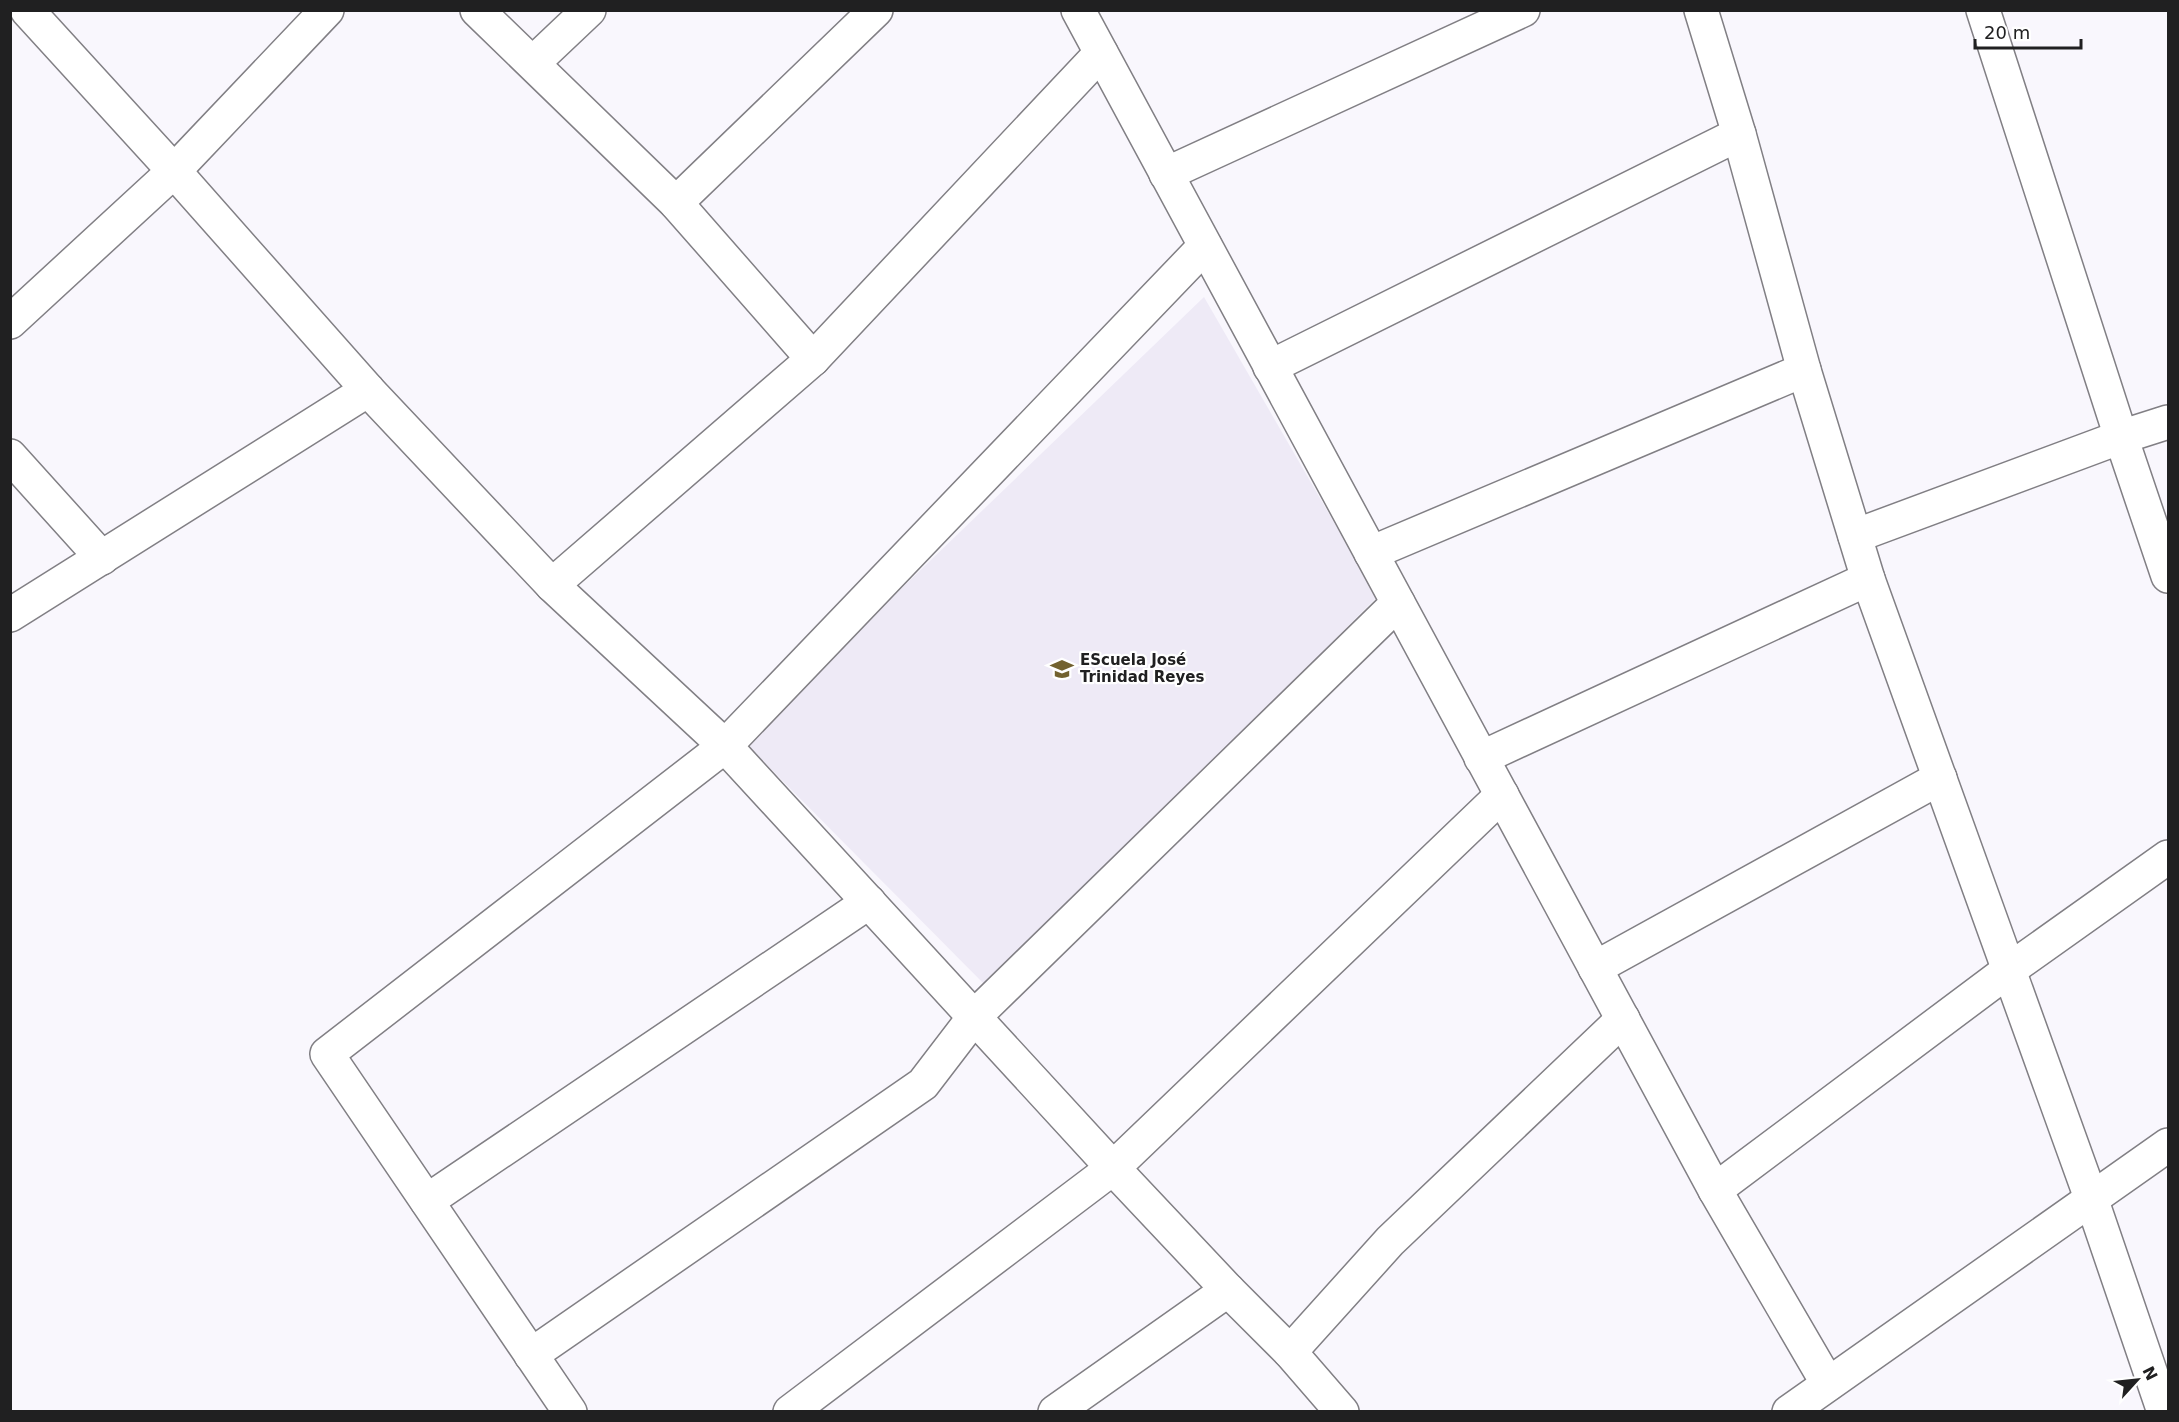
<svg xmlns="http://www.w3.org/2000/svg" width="2179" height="1422" font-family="'DejaVu Sans',sans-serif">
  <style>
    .built { fill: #eeeaf6 }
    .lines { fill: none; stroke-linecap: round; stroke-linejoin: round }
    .minor-casing { stroke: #817f84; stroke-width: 36 }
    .minor { stroke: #fff; stroke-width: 33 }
    .labels { text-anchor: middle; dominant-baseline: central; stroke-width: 4.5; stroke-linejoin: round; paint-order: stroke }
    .poi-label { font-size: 15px; font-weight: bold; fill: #202021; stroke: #fff; text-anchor: start }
  </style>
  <rect width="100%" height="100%" fill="#f9f7fd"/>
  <path class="built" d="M1204 297 1377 597 989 989 743 741Z"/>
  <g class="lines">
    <g class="minor-casing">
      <g id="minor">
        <path d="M27 10 174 171 368 390 552 585 725 746 1113 1168 1228 1290 1290 1352 1342 1412"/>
        <path d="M477 10 676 203 813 359"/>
        <path d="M1078 10 1715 1190 1828 1384"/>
        <path d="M1701 10 1739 134 1804 370 1868 579 2091 1198 2164 1412"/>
        <path d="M1983 10 2121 437 2168 576"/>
        <path d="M533 63 589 10"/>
        <path d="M1166 174 1523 10"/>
        <path d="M676 203 876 10"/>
        <path d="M10 322 174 171 327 10"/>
        <path d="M1270 367 1739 134"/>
        <path d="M10 456 102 558"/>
        <path d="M1855 536 2121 437 2168 422"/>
        <path d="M1371 553 1804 370"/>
        <path d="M552 585 813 359 1101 53"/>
        <path d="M10 615 368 390"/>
        <path d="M1481 758 1868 579"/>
        <path d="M1595 968 1940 778"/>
        <path d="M1715 1190 2009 970 2168 857"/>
        <path d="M427 1201 869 902"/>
        <path d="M1290 1352 1390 1241 1623 1019"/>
        <path d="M531 1355 923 1084 975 1016 1398 603"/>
        <path d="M570 1412 327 1054 725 746 1205 246"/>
        <path d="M790 1412 1113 1168 1502 795"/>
        <path d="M1055 1412 1228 1290"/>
        <path d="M1789 1412 2168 1145"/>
      </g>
    </g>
    <use href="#minor" class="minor"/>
  </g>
  <defs>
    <g id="school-bare" transform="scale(1.8)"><path d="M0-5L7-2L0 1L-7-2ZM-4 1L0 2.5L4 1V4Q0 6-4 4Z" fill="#72612f" stroke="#fff" stroke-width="2.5" paint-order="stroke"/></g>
  </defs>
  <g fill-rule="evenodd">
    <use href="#school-bare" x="1062" y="669"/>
  </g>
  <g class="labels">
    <g class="poi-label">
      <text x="1080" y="660">EScuela José<tspan x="1080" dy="17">Trinidad Reyes</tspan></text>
    </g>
  </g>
  <rect width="2179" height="1422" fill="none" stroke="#202021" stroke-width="24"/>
  <g transform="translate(2137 1380) rotate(63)" stroke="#ffffff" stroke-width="4.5" paint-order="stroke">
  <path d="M0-4.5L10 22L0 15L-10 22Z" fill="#202021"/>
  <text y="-9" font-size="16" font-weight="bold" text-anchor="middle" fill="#202021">N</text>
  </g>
  <path d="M1975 39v9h106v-9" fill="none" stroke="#202021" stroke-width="3"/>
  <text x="1984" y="39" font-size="18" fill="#202021" stroke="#ffffff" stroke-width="4.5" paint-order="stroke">20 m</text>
</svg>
